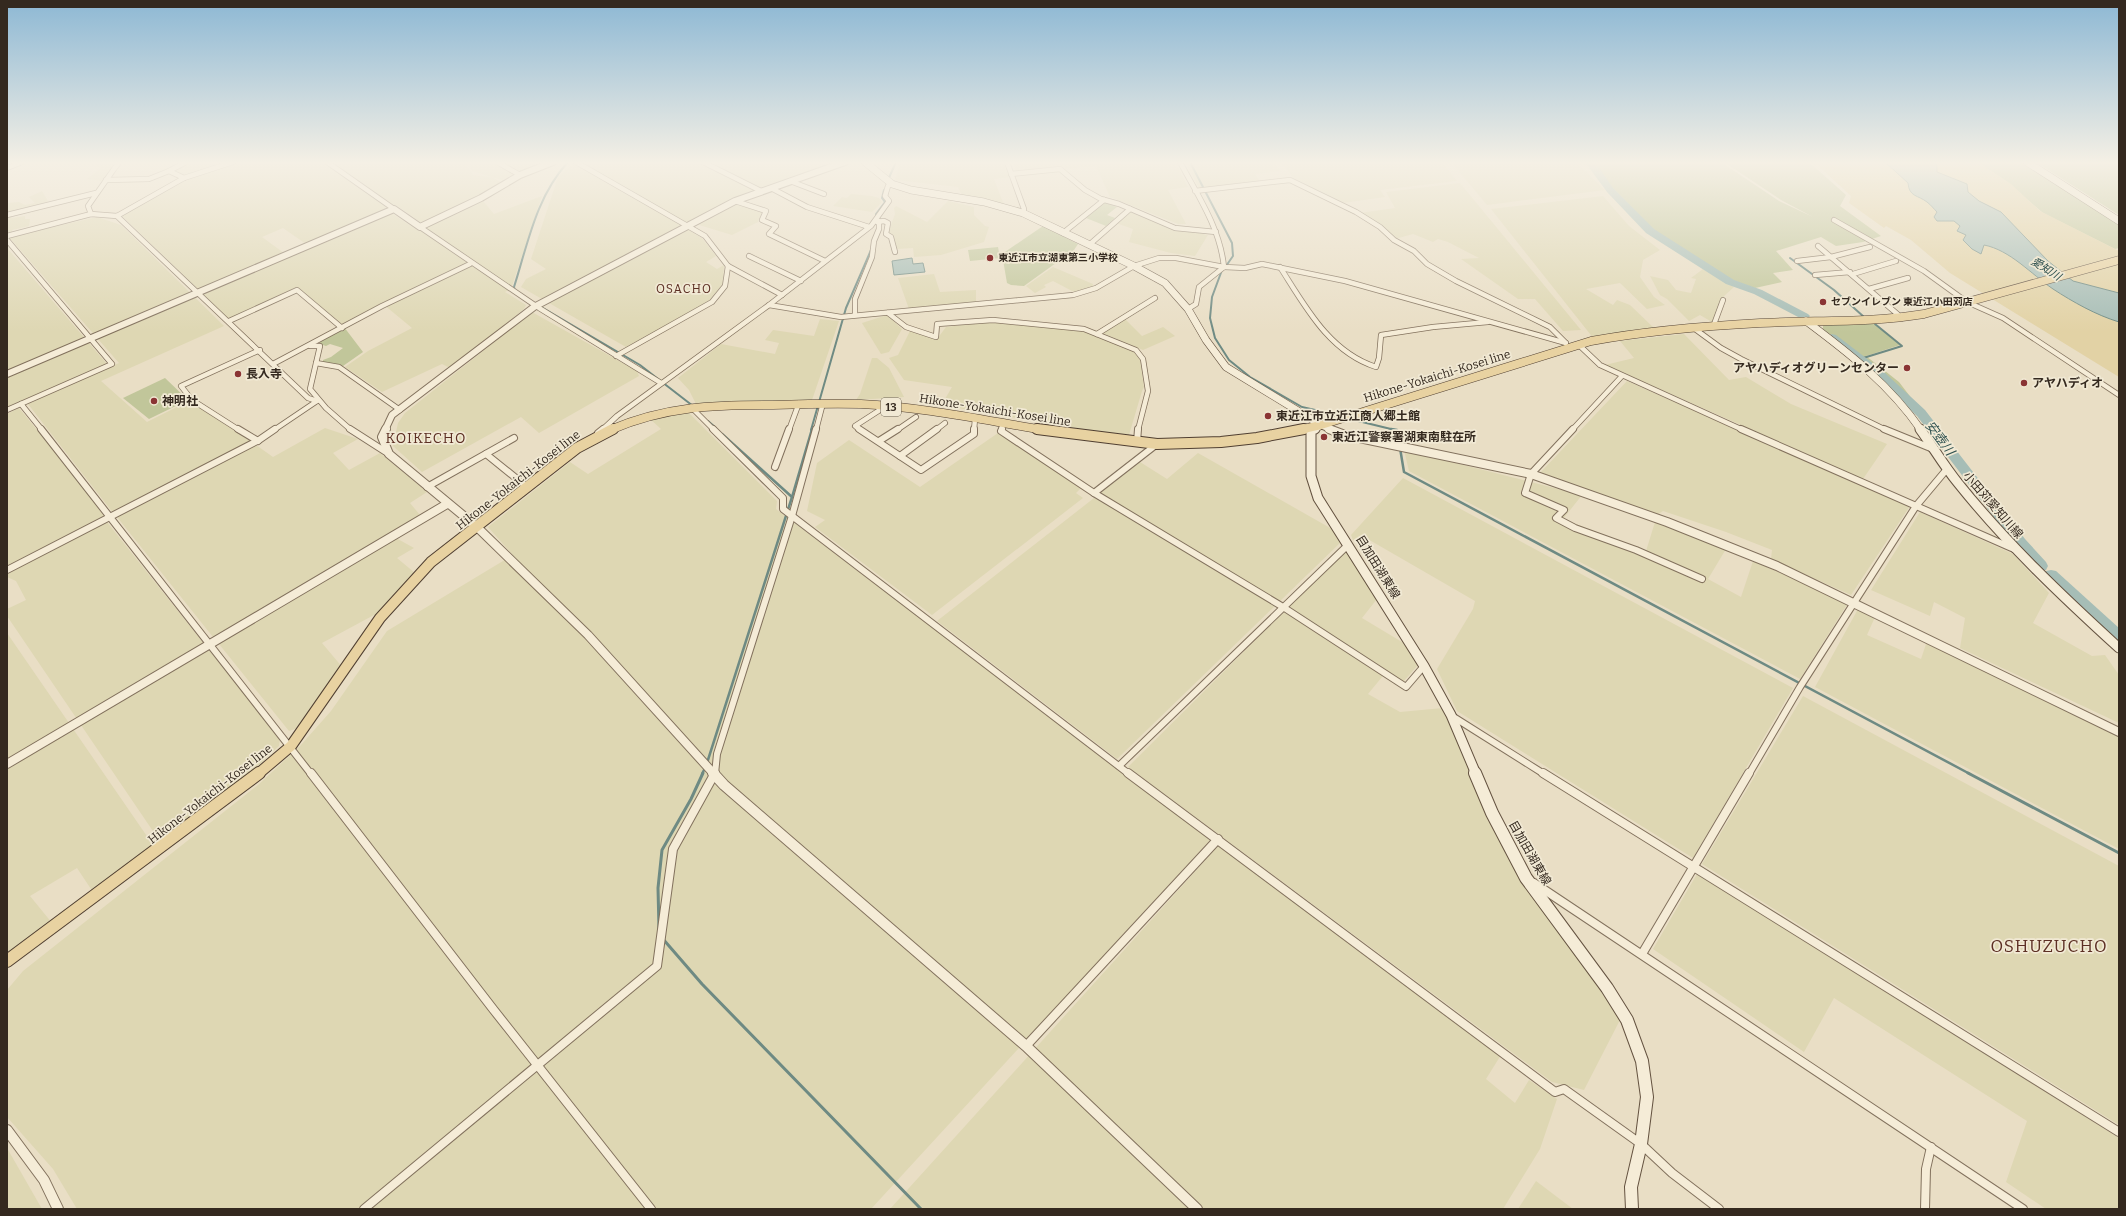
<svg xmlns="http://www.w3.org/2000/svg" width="2126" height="1216" font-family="Bitter,'Noto Sans JP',serif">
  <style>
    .farmland { fill: #ded7b3 }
    .green { fill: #c1c69a }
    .sand { fill: #e2d2a5 }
    .water { fill: #a6bdb6; stroke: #6e8a83 }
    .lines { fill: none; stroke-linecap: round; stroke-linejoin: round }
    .stream-far2 { stroke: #6e8a83; stroke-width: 2 }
    .stream-far1 { stroke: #6e8a83; stroke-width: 2.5 }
    .stream { stroke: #6e8a83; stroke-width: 3 }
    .river { fill: #a6bdb6; fill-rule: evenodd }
    .minor-far2-casing { stroke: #82715d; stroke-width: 6 }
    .minor-far1-casing { stroke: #82715d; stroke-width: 8 }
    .minor-casing { stroke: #82715d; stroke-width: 10 }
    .tertiary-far2-casing { stroke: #82715d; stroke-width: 8 }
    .tertiary-far1-casing { stroke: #82715d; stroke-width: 10 }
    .tertiary-casing { stroke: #82715d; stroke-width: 12 }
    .secondary-far2-casing { stroke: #645240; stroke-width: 8 }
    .secondary-far1-casing { stroke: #645240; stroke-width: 11 }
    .secondary-casing { stroke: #645240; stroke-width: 14 }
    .primary-far2-casing { stroke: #503f31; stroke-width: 9 }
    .primary-far1-casing { stroke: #503f31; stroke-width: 12 }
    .primary-casing { stroke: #503f31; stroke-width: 14 }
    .minor-far2 { stroke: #f5ecd7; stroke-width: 4.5 }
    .minor-far1 { stroke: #f5ecd7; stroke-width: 6 }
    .minor { stroke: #f5ecd7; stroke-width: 8 }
    .tertiary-far2 { stroke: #f5ecd7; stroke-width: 6 }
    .tertiary-far1 { stroke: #f5ecd7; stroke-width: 8 }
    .tertiary { stroke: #f5ecd7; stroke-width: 10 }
    .secondary-far2 { stroke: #f5ecd7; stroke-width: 7 }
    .secondary-far1 { stroke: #f5ecd7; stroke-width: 9 }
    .secondary { stroke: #f5ecd7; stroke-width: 12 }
    .primary-far2 { stroke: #e8d2a1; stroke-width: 8 }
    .primary-far1 { stroke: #e8d2a1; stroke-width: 10 }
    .primary { stroke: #e8d2a1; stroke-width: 12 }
    .poi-dot { fill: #8a3434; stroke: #f1e9d4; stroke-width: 1.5 }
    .labels { text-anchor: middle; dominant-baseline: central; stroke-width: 3.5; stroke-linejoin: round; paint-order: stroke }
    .far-poi-label { font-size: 10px; font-weight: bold; fill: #34291f; stroke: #f1e9d4; text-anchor: start }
    .far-water-label { font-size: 11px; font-style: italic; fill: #305250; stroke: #f1e9d4 }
    .shield { fill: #f1e9d4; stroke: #6d6355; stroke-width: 1 }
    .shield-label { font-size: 11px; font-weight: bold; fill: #34291f }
    .far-quarter-label { font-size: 12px; letter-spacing: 1px; fill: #5c2f23; stroke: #f1e9d4 }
    .poi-label { font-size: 12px; font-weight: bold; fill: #34291f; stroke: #f1e9d4; text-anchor: start }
    .street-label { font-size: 12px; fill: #34291f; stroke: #f1e9d4 }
    .water-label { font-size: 13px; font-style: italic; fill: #305250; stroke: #f1e9d4 }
    .quarter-label { font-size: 14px; letter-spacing: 1px; fill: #5c2f23; stroke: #f1e9d4 }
    .near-quarter-label { font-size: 17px; letter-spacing: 1px; fill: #5c2f23; stroke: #f1e9d4 }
  </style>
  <rect width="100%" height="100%" fill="#e9dec5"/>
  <g class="farmland">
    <path d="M102 162H114L116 165 103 181 87 179 101 168 94 166Z"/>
    <path d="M188 162H229L185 177 172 170Z"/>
    <path d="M239 162H464L473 175 492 177 502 183 479 197 427 221 420 222 396 205 306 244 283 228 262 237 284 253 199 290 122 216 188 179Z"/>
    <path d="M467 162H542L502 180 472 171Z"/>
    <path d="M575 162H698L755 191 730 201 762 212 758 222 732 235 696 224 687 229 702 238 716 256 706 262 717 269 724 265 723 284 713 299 626 347 521 287 526 279 546 269 531 259 558 177Z"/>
    <path d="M710 162H825L829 164 760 188Z"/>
    <path d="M900 162H1005L1010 177 994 179 1004 205 962 196 958 187 895 180Z"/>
    <path d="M1012 162H1175L1188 187 1168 190 1186 224H1178L1110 197 1096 166 1066 169 1061 166 1016 171Z"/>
    <path d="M1185 162H1274L1280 171 1255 174 1260 182 1199 188Z"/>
    <path d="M1282 162H1442L1457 181 1380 190 1385 197 1343 203 1293 178Z"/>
    <path d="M1451 162H1576L1605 190 1487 205Z"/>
    <path d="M1460 183 1581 330 1563 331 1535 299H1518L1461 259 1479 258 1448 242 1438 239 1433 242 1413 234 1395 239 1360 213 1395 208 1386 192Z"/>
    <path d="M42 191 49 203 7 213V203L19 202 25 205 35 203 29 197Z"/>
    <path d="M851 194 872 196 879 198 882 202 872 212 833 206 842 197 847 198Z"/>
    <path d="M542 196 511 289 505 292 526 305 524 309 450 368 442 364 382 392 345 367 368 351 412 328 383 304 343 325 297 287 229 319 202 294 390 212 417 230 483 201 494 214Z"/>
    <path d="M1603 196 1629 226 1660 250 1643 260 1640 277 1654 297 1665 305 1647 309 1620 283 1586 289 1613 305 1617 300 1630 305 1655 329 1594 339 1491 209Z"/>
    <path d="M948 201 974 207V215L985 226 989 227 984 242 941 255 914 257 913 248 897 249 893 236 888 233 895 214 894 208 896 206 927 222Z"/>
    <path d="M1132 211 1174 228 1208 235 1195 256 1171 253 1129 242 1133 229 1116 223Z"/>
    <path d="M12 215V218L25 216V219H30L29 226 12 230V234H7V216Z"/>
    <path d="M97 217 121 225 224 326 101 381 147 422 189 401 252 442 114 514 28 404 119 363 9 237Z"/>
    <path d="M7 248 107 364 7 407Z"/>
    <path d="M1053 267 1093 284V288L1074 292 1053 281 1044 285 1046 287 1035 293 1026 286Z"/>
    <path d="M1703 269 1734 287 1724 296 1712 322 1700 315 1689 321 1667 299 1660 295 1650 276 1668 280 1676 290 1691 293 1696 279 1691 278Z"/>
    <path d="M934 274 940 292 976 290V303L909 309 898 278Z"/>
    <path d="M532 312 637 371 639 376 539 433 521 417 422 472 393 446 398 423 405 413Z"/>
    <path d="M887 315 902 329 889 352 881 354 862 323Z"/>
    <path d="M820 319 839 321 812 400 696 404 689 390 678 378 721 344 775 354 779 343 765 340 773 330 814 336Z"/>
    <path d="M1125 319 1142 336 1163 327 1175 336 1143 350 1102 333Z"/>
    <path d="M994 321 1086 332 1132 350 1140 359 1144 387 1142 391 1129 435 1094 431 952 407 954 401 945 399 952 387 904 380 889 358 898 355 910 331 937 339 946 327Z"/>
    <path d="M1684 334 1729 380 1746 377 1791 404 1887 444 1863 479 1605 365 1634 358 1620 341Z"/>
    <path d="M872 358H877L889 368 904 397 856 400 860 394Z"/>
    <path d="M1627 381 1910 506 1851 595 1771 559 1772 550 1726 532 1663 511 1657 515 1540 473Z"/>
    <path d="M19 408 107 515 7 567V414Z"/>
    <path d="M687 411 777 501 776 509 1211 839 871 1209H77L53 1169 7 1117V990L23 971 258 785 300 746 331 711 387 631 513 555 488 527 570 462 588 474 661 429 649 418Z"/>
    <path d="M325 428 358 439 333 453 349 470 380 453 427 492 410 503 420 515 218 638 213 637 117 517 256 445 273 457Z"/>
    <path d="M998 433 1081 488 1076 493 1083 498 932 615 815 527 825 520 807 511 817 463 849 440 920 487Z"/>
    <path d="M1404 450 1582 495 1563 519 1646 551 1655 522 1726 549 1708 579 1741 597 1753 561 1848 603 1800 679 1409 471Z"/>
    <path d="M1198 453 1332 529 1340 543 1117 759 937 621 1140 462 1167 479Z"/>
    <path d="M1403 478 1793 688 1693 858 1457 711 1437 669 1473 609 1475 601 1366 538 1353 540 1351 535Z"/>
    <path d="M1920 512 2013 554 2049 593 2033 623 2092 656 2105 655 2119 675V723L1960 648 1965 618 1934 602 1930 616 1871 590Z"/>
    <path d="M107 522 280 739 279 746 241 782 159 840 7 616V609L26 600 16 581 7 577V574Z"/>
    <path d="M396 538 414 548 397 558 415 573 376 617 374 615 322 643 343 668 309 714 295 729 289 731 219 644Z"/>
    <path d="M1347 549 1377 599 1362 618 1407 645 1418 665 1403 682 1387 671 1368 694 1400 712 1443 708 1522 880 1604 993 1620 1020 1584 1090 1552 1082 1128 767Z"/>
    <path d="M1858 609 1875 617 1867 635 1921 659 1927 641 2119 735V849L1815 687Z"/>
    <path d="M7 633 153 845 93 892 77 868 30 896 52 923 7 953Z"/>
    <path d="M1803 696 2119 866V1125L1702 864Z"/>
    <path d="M1220 844 1501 1055 1486 1079 1515 1103 1529 1080 1557 1099 1540 1149 1503 1209H890Z"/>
    <path d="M1697 874 2119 1138V1209H2046L2006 1182 2027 1121 1834 998 1804 1052 1653 949Z"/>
    <path d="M7 1148 42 1209H7Z"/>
    <path d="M1536 1181 1573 1209H1518Z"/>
  </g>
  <g class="green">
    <path d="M1587 162H1721L1779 201 1813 217 1781 200 1724 162H1809L1846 195 1840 206 1881 236 1863 242 1836 246 1821 237 1776 251 1793 270 1773 273 1782 282 1755 288 1732 280 1654 230Z"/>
    <path d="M1978 162H2020L2119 225V248L2115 249 2043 213 2007 182Z"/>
    <path d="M2036 162H2119V215Z"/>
    <path d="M1104 202 1117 207 1107 215 1115 218 1106 226 1086 218Z"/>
    <path d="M1043 226 1078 244 1074 250 1024 286 1011 285 1007 283 1002 254Z"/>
    <path d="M998 247 1000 258 970 261 968 250Z"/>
    <path d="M1873 323 1900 345 1866 356 1899 382 1922 412C1890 382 1858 354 1823 329V324Z"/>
    <path d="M344 327 363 352 343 366 323 363V360L331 357 343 348 330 344 326 346 320 344V340Z"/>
    <path d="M165 378 188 400 149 419 123 398Z"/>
  </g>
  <path class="sand" d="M1814 162H1978L2011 184 2040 211 2119 251V377L1950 273 1911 240 1886 226 1884 228 1849 203 1851 196Z"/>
  <g class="water">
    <path d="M1885 162H1933L1937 165V172L1967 184 1968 192 1979 201 2001 212 2048 261 2073 281 2119 293V322C2096 315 2073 302 2053 289 2031 274 2010 250 1984 245L1981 254 1972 249 1963 240 1966 235 1957 231 1960 226 1954 221H1937L1934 217 1937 212C1934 209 1931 205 1927 202 1918 195 1909 197 1908 183Z"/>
    <path d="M912 258 913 264 923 263 925 272 894 275 892 261Z"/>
  </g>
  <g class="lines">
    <g class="stream-far2">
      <path d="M1190 162 1232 243 1233 256 1226 266"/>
      <path d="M888 180 896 162"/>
      <path d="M876 217V214L885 202 882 198 884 190"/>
      <path d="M1790 258 1834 290 1864 317"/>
      <path d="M1222 270 1212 297 1210 318 1215 338 1229 360 1250 377 1302 407 1341 416"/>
      <path d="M515 291 514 287C528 243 536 197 568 162"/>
      <path d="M543 308 640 365 693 406"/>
      <path d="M1860 359 1902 346 1875 324"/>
      <path d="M1350 419 1395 430"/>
      <path d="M708 421 716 428"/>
      <path d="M811 430 846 308 871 250"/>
    </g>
    <g class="stream-far1">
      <path d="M1391 429 1397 430 1404 472 1970 774"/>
      <path d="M722 434 792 497"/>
      <path d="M707 763 792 497 812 429"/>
      <path d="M702 774 705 768"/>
    </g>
    <g class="stream">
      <path d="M1968 773 2119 853"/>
      <path d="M659 929 658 888 662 850 691 799 703 773"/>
      <path d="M663 939 702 984 921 1209"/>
    </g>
    <g class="river">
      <path d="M1585 162H1595L1613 188 1654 229 1734 280 1762 290 1808 314 1810 316 1808 318H1800L1754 294 1726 284 1646 233 1607 192Z"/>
      <path d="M1832 334 1836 335 1883 371 1925 410 2025 539 2046 562 2048 566 2046 570H2036L2015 545 1917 416 1875 377 1828 339 1826 337Z"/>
      <path d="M2051 570 2056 571 2119 628V642L2114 640 2046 579 2044 575 2046 571Z"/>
    </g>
    <g class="minor-far2-casing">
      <g id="minor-far2">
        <path d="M327 162 394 209"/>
        <path d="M497 162 520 175"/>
        <path d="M576 162 705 236 728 266 782 295"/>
        <path d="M703 162 761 191"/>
        <path d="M1007 162 1024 209 1023 213"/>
        <path d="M1180 162C1198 196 1220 228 1224 267"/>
        <path d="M7 168 22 162"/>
        <path d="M1011 174 1060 169 1085 190 1101 199 1119 204 1175 228 1216 232"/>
        <path d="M184 178 169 171 186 162"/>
        <path d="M106 180 149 179 169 171"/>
        <path d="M790 181 824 194"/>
        <path d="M771 188 807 207 869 227"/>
        <path d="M1195 191 1290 180 1356 212 1380 227 1394 240 1414 251 1427 264 1456 281 1550 327 1565 342"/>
        <path d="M735 201 766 211 762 220 776 226 769 234 825 261"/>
        <path d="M91 214 88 206 114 169 118 164 117 162"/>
        <path d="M7 215 96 193"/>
        <path d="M117 216 308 398 317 401"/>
        <path d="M1834 220 1924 271 1967 302 2003 318 2119 395"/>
        <path d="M877 222 884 221 888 223 886 234 891 237 895 252"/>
        <path d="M420 227 539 308 661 383"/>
        <path d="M1063 233 1104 200"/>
        <path d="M7 236 91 214 117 216 184 178 233 162"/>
        <path d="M7 240 112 364 7 410"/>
        <path d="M1089 245 1130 209"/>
        <path d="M1818 246 1902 318"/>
        <path d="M749 256 801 281"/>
        <path d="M1797 261 1831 257 1870 247"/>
        <path d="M1280 267C1305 306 1329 352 1376 367L1379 358 1381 335 1433 327 1488 322"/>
        <path d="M1853 274 1896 261"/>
        <path d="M1815 275 1850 272"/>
        <path d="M1869 289 1908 278"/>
        <path d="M769 305 841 317 1073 295 1096 288 1134 266 1159 258H1176L1224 267 1245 268 1262 264 1345 281 1566 343"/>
        <path d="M1188 309 1196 304 1199 287 1224 267"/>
        <path d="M888 313 906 327 936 337 937 324 993 320 1084 329 1136 350 1143 359 1148 391 1138 430"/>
        <path d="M855 315V299L872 257 874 241 879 229V221"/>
        <path d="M229 321 297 290 342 328"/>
        <path d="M1713 327 1723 300"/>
        <path d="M1695 329 1721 348 1741 359 1886 430"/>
        <path d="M1097 334 1155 298"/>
        <path d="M1579 345 1600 365 1743 430"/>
        <path d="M310 346H320L310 389 326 408 351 430"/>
        <path d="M616 356 712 302 725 286 728 266"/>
        <path d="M316 363 339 367 400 410"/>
        <path d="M273 364 382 306 470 264"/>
        <path d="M21 404 42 430"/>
        <path d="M691 407 714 430"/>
        <path d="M239 430 192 400 181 386 260 350"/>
        <path d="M274 430 317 401"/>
        <path d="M602 430 617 416 769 305 871 226 889 201 885 196 888 186 892 184"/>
        <path d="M789 430 799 403"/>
        <path d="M816 430 823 403"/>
        <path d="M860 430 855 426 886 406"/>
        <path d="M897 430 916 417"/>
        <path d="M936 430 945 423"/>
        <path d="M974 430 975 419"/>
        <path d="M1001 430 1003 423"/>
        <path d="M1572 430 1622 376"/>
      </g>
    </g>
    <g class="minor-far1-casing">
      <g id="minor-far1">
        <path d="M41 429 311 774"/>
        <path d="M238 429 258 441"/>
        <path d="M350 429 389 454"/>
        <path d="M713 429 783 498V509L1129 774"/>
        <path d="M859 429 921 470 974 434V429"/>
        <path d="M1002 429 1001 431 1094 493 1283 607 1406 687 1424 666"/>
        <path d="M1573 429 1531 474 1525 493 1564 510 1556 518 1575 528 1636 550 1702 579"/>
        <path d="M1741 429 2014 549"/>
        <path d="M1884 429 1933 449"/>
        <path d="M598 433 603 429"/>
        <path d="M879 441 898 429"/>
        <path d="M1137 442 1138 429"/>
        <path d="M486 454 527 487"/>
        <path d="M900 456 937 429"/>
        <path d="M775 467 789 429"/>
        <path d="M427 487 514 438"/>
        <path d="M1094 493 1157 444"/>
        <path d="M7 570 259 440 275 429"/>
        <path d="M1452 716 1544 774"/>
        <path d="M1119 766 1348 545"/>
        <path d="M715 774 717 754 792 516 816 429"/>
        <path d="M1749 774 1800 687 1916 506 1947 469"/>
      </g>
    </g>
    <g class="minor-casing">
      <g id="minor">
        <path d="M311 773 493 1009 651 1209"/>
        <path d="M1128 773 1555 1092 1564 1089 1641 1144 1672 1173 1719 1209"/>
        <path d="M1543 773 2119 1132"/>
        <path d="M1534 883 2023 1209"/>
        <path d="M1642 954 1749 773"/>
        <path d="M1026 1046 1218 839"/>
        <path d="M364 1209 657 966 673 849 715 773"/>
        <path d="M1925 1209 1926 1169 1931 1147"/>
      </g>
    </g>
    <g class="tertiary-far2-casing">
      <g id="tertiary-far2">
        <path d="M7 374 394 209 420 227 481 198 520 175 553 162"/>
        <path d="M1321 425 1332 430"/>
        <path d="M385 430 392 415 534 307 735 201 845 162"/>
      </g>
    </g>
    <g class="tertiary-far1-casing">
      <g id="tertiary-far1">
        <path d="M386 429 382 437 389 454 477 527 588 635 714 774"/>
        <path d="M1329 429 1345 435 1531 474 1667 522 1777 566 2119 732"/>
        <path d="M7 764 447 504"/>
      </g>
    </g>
    <g class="tertiary-casing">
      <g id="tertiary">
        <path d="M713 773 724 785 1026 1046 1197 1209"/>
        <path d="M7 1130 44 1180 58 1209"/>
      </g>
    </g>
    <g class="secondary-far2-casing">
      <g id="secondary-far2">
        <path d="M865 162 892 184 911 190 984 202 1023 213 1134 266 1165 283 1188 309 1206 340 1226 367 1321 425 1313 430"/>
        <path d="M2027 162 2119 221"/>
        <path d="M1806 321C1849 353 1890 385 1921 430"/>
      </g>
    </g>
    <g class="secondary-far1-casing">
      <g id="secondary-far1">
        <path d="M1315 429 1311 431V476L1318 498 1424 666 1451 715 1476 774"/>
        <path d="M1920 429C1933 447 1944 466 1958 483 2006 543 2062 596 2119 648"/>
      </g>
    </g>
    <g class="secondary-casing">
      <path id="secondary" d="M1475 773 1492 813 1526 878 1607 988 1627 1020 1642 1061 1647 1097 1641 1144 1631 1187 1632 1209"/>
    </g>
    <g class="primary-far2-casing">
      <g id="primary-far2">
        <path d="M610 430C666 406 713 405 773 405 802 404 832 403 861 404 922 407 983 420 1044 430"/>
        <path d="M1299 430 1321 425 1591 341C1646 331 1704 326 1760 323 1815 320 1870 323 1924 314L2119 260"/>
      </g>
    </g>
    <g class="primary-far1-casing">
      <g id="primary-far1">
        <path d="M1037 429 1157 444 1221 442 1257 438 1304 429"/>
        <path d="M258 774 291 746 380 618 431 562 577 448 613 429"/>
      </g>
    </g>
    <g class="primary-casing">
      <path id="primary" d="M7 961 259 773"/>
    </g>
    <use href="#minor-far2" class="minor-far2"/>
    <use href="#minor-far1" class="minor-far1"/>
    <use href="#minor" class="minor"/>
    <use href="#tertiary-far2" class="tertiary-far2"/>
    <use href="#tertiary-far1" class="tertiary-far1"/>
    <use href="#tertiary" class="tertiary"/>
    <use href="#secondary-far2" class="secondary-far2"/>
    <use href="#secondary-far1" class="secondary-far1"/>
    <use href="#secondary" class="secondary"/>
    <use href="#primary-far2" class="primary-far2"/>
    <use href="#primary-far1" class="primary-far1"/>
    <use href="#primary" class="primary"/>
  </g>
  <linearGradient id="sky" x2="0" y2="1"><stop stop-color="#8db8d4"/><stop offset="0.49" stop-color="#f5f0e5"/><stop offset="1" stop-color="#f5f0e5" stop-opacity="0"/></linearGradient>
  <rect width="2126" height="332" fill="url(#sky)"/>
  <g class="poi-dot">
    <circle cx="990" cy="258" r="4"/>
    <circle cx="1823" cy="302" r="4"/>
    <circle cx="1907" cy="368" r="4"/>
    <circle cx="238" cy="374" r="4"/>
    <circle cx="2024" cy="383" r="4"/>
    <circle cx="154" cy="401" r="4"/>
    <circle cx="1268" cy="416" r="4"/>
    <circle cx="1324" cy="437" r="4"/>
  </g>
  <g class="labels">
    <g class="far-poi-label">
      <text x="998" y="258">東近江市立湖東第三小学校</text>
      <text x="1831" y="302">セブンイレブン 東近江小田苅店</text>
    </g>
    <g class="far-water-label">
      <text transform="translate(2046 269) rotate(32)">愛知川</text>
    </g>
    <rect class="shield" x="881" y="398" width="20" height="18" rx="3"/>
    <g class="shield-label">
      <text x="891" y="407">13</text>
    </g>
    <g class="far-quarter-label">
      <text x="684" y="289">OSACHO</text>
    </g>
    <g class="poi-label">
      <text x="1899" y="368" text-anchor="end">アヤハディオグリーンセンター</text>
      <text x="246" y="374">長入寺</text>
      <text x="2032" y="383">アヤハディオ</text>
      <text x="162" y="401">神明社</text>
      <text x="1276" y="416">東近江市立近江商人郷土館</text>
      <text x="1332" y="437">東近江警察署湖東南駐在所</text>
    </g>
    <g class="street-label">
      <text transform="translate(1437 376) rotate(-17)">Hikone-Yokaichi-Kosei line</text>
      <text transform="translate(995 410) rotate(9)">Hikone-Yokaichi-Kosei line</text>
      <text transform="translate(518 480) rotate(-38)">Hikone-Yokaichi-Kosei line</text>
      <text transform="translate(1993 505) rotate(49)">小田苅愛知川線</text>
      <text transform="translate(1378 567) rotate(58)">目加田湖東線</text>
      <text transform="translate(210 794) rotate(-38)">Hikone-Yokaichi-Kosei line</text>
      <text transform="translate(1530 853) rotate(60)">目加田湖東線</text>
    </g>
    <g class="water-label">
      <text transform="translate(1940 438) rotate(53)">安壺川</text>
    </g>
    <g class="quarter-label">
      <text x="426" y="438">KOIKECHO</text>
    </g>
    <g class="near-quarter-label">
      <text x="2049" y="946">OSHUZUCHO</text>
    </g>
  </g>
  <rect width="2126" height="1216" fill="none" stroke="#34291f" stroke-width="16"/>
</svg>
